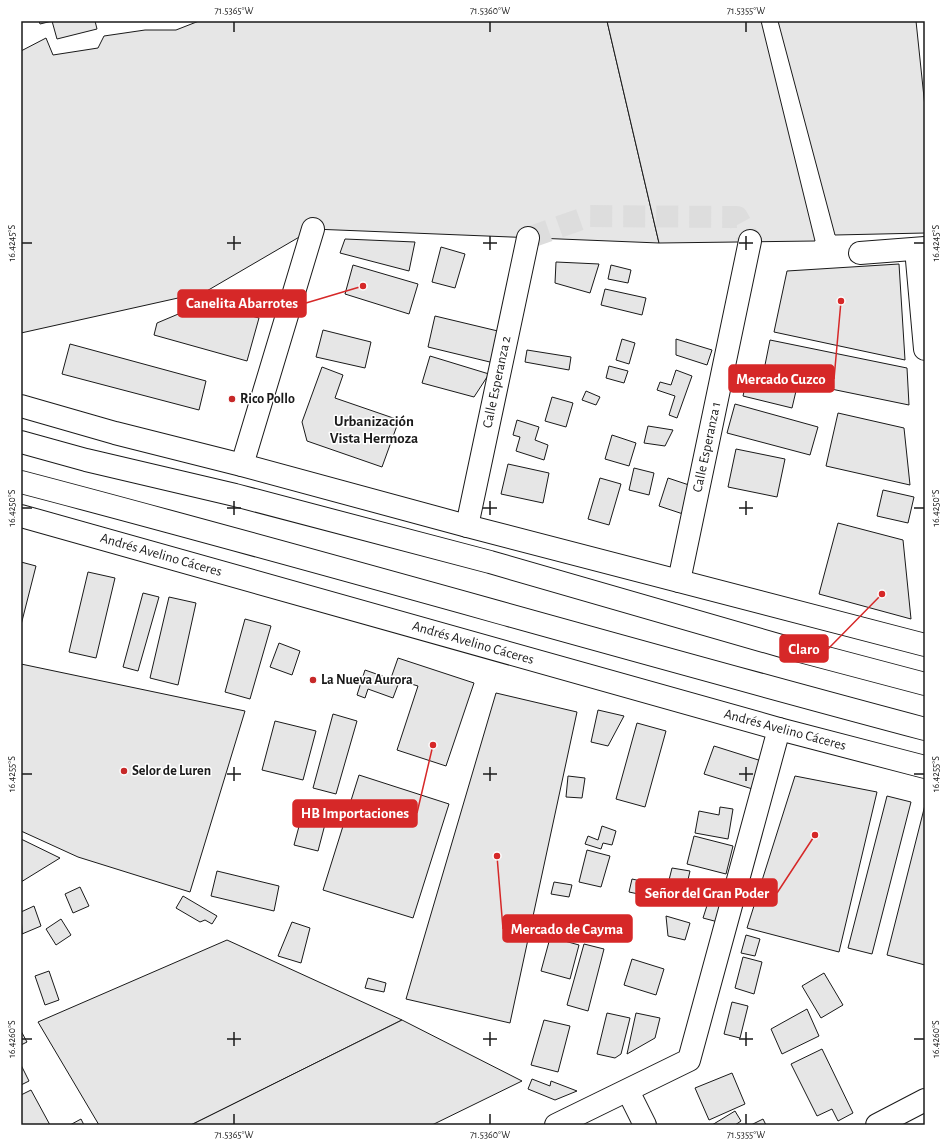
<svg xmlns="http://www.w3.org/2000/svg" width="946" height="1146" font-family="'Alegreya Sans',sans-serif">
  <style>
    .building { fill: #e6e6e6; stroke: #1a1a1a }
    .lines { fill: none; stroke-linecap: round; stroke-linejoin: round }
    .minor-tunnel { stroke: #ddd; stroke-width: 22; stroke-dasharray: 22 11; stroke-linecap: butt }
    .minor-casing { stroke: #1a1a1a; stroke-width: 24 }
    .major-casing { stroke: #1a1a1a; stroke-width: 24 }
    .highway-casing { stroke: #1a1a1a; stroke-width: 24 }
    .minor { stroke: #fff; stroke-width: 22 }
    .major { stroke: #fff; stroke-width: 22 }
    .highway { stroke: #fff; stroke-width: 22 }
    .ticks { fill: none; stroke: #1a1a1a; stroke-width: 1.5 }
    .poi-dot { fill: #c62828; stroke: #fff; stroke-width: 1.5 }
    .labels { text-anchor: middle; dominant-baseline: central; stroke-width: 3; stroke-linejoin: round; paint-order: stroke }
    .street-label { font-size: 14px; fill: #1a1a1a; stroke: #fff }
    .poi-label { font-size: 14px; font-weight: bold; fill: #1a1a1a; stroke: #fff; text-anchor: start }
    .neighbourhood-label { font-size: 15px; font-weight: bold; fill: #1a1a1a; stroke: #fff }
    .leader { fill: none; stroke: #d62828; stroke-width: 1.5 }
    .callout-dot { fill: #d62828; stroke: #fff; stroke-width: 1.5 }
    .callout { fill: #d62828; stroke: #d62828; stroke-width: 1.5 }
    .callout-label { font-size: 15px; text-anchor: middle; font-weight: bold; fill: #fff }
    .neatline { fill: none; stroke: #1a1a1a; stroke-width: 1.5 }
    .ticks-label { font-size: 10px; text-anchor: middle; fill: #1a1a1a }
  </style>
  <rect width="100%" height="100%" fill="#fff"/>
  <g class="building">
    <path d="M39 21H95L97 29 57 39 52 21 40 24Z"/>
    <path d="M199 21H607L659 243 313 229 205 292 21 333V51L46 38 53 55 98 48 104 36 145 30H176Z"/>
    <path d="M607 21H761L815 241 659 243Z"/>
    <path d="M778 21H916L925 107V233L835 235Z"/>
    <path d="M345 239 415 242 409 271 340 253Z"/>
    <path d="M441 247 465 254 455 288 432 282Z"/>
    <path d="M556 262 599 264 590 293 555 283Z"/>
    <path d="M899 264 905 360 774 332 787 271Z"/>
    <path d="M353 265 418 284 409 314 345 294Z"/>
    <path d="M611 265 631 270 628 283 608 279Z"/>
    <path d="M605 289 646 298 642 315 601 305Z"/>
    <path d="M221 296 218 307 259 318 247 361 154 335 157 323Z"/>
    <path d="M435 316 502 332 494 363 428 347Z"/>
    <path d="M323 330 371 342 365 368 316 357Z"/>
    <path d="M622 339 635 343 629 364 616 360Z"/>
    <path d="M676 339 712 350 707 365 676 355Z"/>
    <path d="M770 340 907 368 909 405 763 375Z"/>
    <path d="M70 344 206 381 199 410 62 374Z"/>
    <path d="M527 350 571 357 569 370 525 362Z"/>
    <path d="M430 356 489 374 474 397 422 383Z"/>
    <path d="M609 366 628 371 624 383 606 378Z"/>
    <path d="M322 367 343 375 335 398 399 420 382 467 307 441 302 422Z"/>
    <path d="M676 370 692 376 677 418 669 415 675 396 657 390 660 382 671 385Z"/>
    <path d="M747 379 796 391 792 408 743 396Z"/>
    <path d="M586 391 600 397 596 405 582 400Z"/>
    <path d="M552 397 573 403 566 427 545 421Z"/>
    <path d="M735 404 818 427 810 455 727 433Z"/>
    <path d="M838 413 904 428 910 485 826 466Z"/>
    <path d="M517 420 539 427 535 440 548 445 544 460 516 451 520 437 513 435Z"/>
    <path d="M648 426 673 430 665 446 644 443Z"/>
    <path d="M612 435 636 443 629 466 605 459Z"/>
    <path d="M736 449 785 459 777 497 728 487Z"/>
    <path d="M508 464 549 473 543 503 501 494Z"/>
    <path d="M634 468 654 473 649 495 629 490Z"/>
    <path d="M600 478 621 484 609 525 588 519Z"/>
    <path d="M668 478 695 487 686 515 659 506Z"/>
    <path d="M883 490 914 497 908 523 877 516Z"/>
    <path d="M838 523 903 540 911 619 819 594Z"/>
    <path d="M21 562 36 566 21 625Z"/>
    <path d="M88 572 115 578 96 658 69 652Z"/>
    <path d="M143 593 159 597 138 671 123 667Z"/>
    <path d="M169 597 196 603 178 685 150 678Z"/>
    <path d="M245 619 271 626 250 699 225 692Z"/>
    <path d="M279 643 300 651 292 675 270 667Z"/>
    <path d="M398 658 474 683 446 766 397 750 418 686 391 678Z"/>
    <path d="M21 664 245 711 190 892 78 857 21 831Z"/>
    <path d="M365 670 399 682 393 698 368 689 365 698 357 695Z"/>
    <path d="M496 693 577 712 510 1023 406 999Z"/>
    <path d="M598 710 624 716 608 746 591 742Z"/>
    <path d="M333 714 357 721 336 794 313 788Z"/>
    <path d="M275 721 316 731 303 780 262 770Z"/>
    <path d="M637 723 666 731 645 807 616 799Z"/>
    <path d="M714 746 768 763 759 791 704 774Z"/>
    <path d="M359 775 449 804 413 918 323 890Z"/>
    <path d="M568 776 585 778 582 798 566 797Z"/>
    <path d="M795 776 877 792 839 952 747 928Z"/>
    <path d="M887 796 911 802 872 954 848 948Z"/>
    <path d="M305 804 329 809 318 851 294 845Z"/>
    <path d="M925 805V965L887 955Z"/>
    <path d="M720 807 733 809 728 839 695 833 699 811 719 815Z"/>
    <path d="M602 826 616 831 612 845 603 843 601 849 585 844 588 836 598 840Z"/>
    <path d="M694 836 733 846 726 874 687 864Z"/>
    <path d="M21 839 60 858 21 882Z"/>
    <path d="M587 850 610 856 601 887 579 882Z"/>
    <path d="M672 868 690 871 687 884 669 880Z"/>
    <path d="M217 871 279 886 274 911 211 896Z"/>
    <path d="M632 879 659 885 655 904 642 902 643 895 629 892Z"/>
    <path d="M554 882 572 885 569 897 551 894Z"/>
    <path d="M80 887 89 906 73 913 65 894Z"/>
    <path d="M711 893 725 897 718 922 703 918Z"/>
    <path d="M183 896 217 916 212 924 205 920 200 922 176 908Z"/>
    <path d="M34 906 41 926 22 934 21 912Z"/>
    <path d="M666 916 690 923 685 940 668 936Z"/>
    <path d="M61 919 71 935 56 945 46 929Z"/>
    <path d="M292 922 310 928 301 963 278 956Z"/>
    <path d="M546 929 563 934 561 940 579 945 570 979 541 971 550 938 544 936Z"/>
    <path d="M746 935 760 939 755 956 741 953Z"/>
    <path d="M227 940 402 1020 191 1125H99L38 1022Z"/>
    <path d="M584 944 604 949 588 1011 567 1005Z"/>
    <path d="M743 957 762 962 754 994 735 988Z"/>
    <path d="M632 959 664 969 656 995 624 985Z"/>
    <path d="M49 971 59 1000 45 1005 35 976Z"/>
    <path d="M824 973 843 1005 821 1018 802 986Z"/>
    <path d="M368 978 386 983 384 992 365 988Z"/>
    <path d="M732 1002 748 1006 740 1038 724 1034Z"/>
    <path d="M807 1009 819 1036 782 1054 771 1029Z"/>
    <path d="M607 1013 630 1018 621 1054 615 1058 597 1054Z"/>
    <path d="M636 1013 660 1018 655 1038 627 1054Z"/>
    <path d="M402 1020 522 1081 432 1125H191Z"/>
    <path d="M544 1020 570 1026 558 1072 531 1065Z"/>
    <path d="M21 1031 27 1042 21 1045Z"/>
    <path d="M822 1049 853 1113 838 1121 832 1109 817 1116 791 1064Z"/>
    <path d="M21 1065 29 1081 21 1085Z"/>
    <path d="M732 1073 745 1104 709 1120 695 1088Z"/>
    <path d="M532 1079 550 1086 551 1081 577 1091 555 1100 528 1089Z"/>
    <path d="M31 1090 50 1125H21V1095Z"/>
    <path d="M735 1111 741 1121 735 1125H712Z"/>
    <path d="M81 1119 84 1125H70Z"/>
    <path d="M763 1119 766 1125H751Z"/>
  </g>
  <g class="lines">
    <path class="minor-tunnel" d="M528 238 590 216 737 217 750 241"/>
    <g class="minor-casing">
      <g id="minor">
        <path d="M916 249 925 349"/>
        <path d="M860 253 925 248"/>
        <path d="M242 465 313 229"/>
        <path d="M467 526 528 238"/>
        <path d="M679 581 750 241"/>
        <path d="M628 1091 645 1125"/>
        <path d="M556 1125 689 1060 779 729"/>
        <path d="M877 1125 925 1100"/>
      </g>
    </g>
    <g class="major-casing">
      <g id="major">
        <path d="M21 406 115 433 242 465 467 526 925 645"/>
        <path d="M21 516 779 729 925 767"/>
      </g>
    </g>
    <g class="highway-casing">
      <g id="highway">
        <path d="M21 442 86 460 235 495 490 562 785 647 925 684"/>
        <path d="M21 482C323 561 623 649 925 729"/>
      </g>
    </g>
    <use href="#minor" class="minor"/>
    <use href="#major" class="major"/>
    <use href="#highway" class="highway"/>
  </g>
  <path class="ticks" d="M234 22V32M490 22V32M746 22V32M234 236V250M490 236V250M746 236V250M22 243H32M227 243H241M483 243H497M739 243H753M914 243H924M234 501V515M490 501V515M746 501V515M22 508H32M227 508H241M483 508H497M739 508H753M914 508H924M234 767V781M490 767V781M746 767V781M22 774H32M227 774H241M483 774H497M739 774H753M914 774H924M234 1032V1046M490 1032V1046M746 1032V1046M22 1039H32M227 1039H241M483 1039H497M739 1039H753M914 1039H924M234 1114V1124M490 1114V1124M746 1114V1124"/>
  <g class="poi-dot">
    <circle cx="232" cy="399" r="4"/>
    <circle cx="313" cy="680" r="4"/>
    <circle cx="124" cy="771" r="4"/>
  </g>
  <g class="labels">
    <g class="street-label">
      <text transform="translate(497 382) rotate(-78)">Calle Esperanza 2</text>
      <text transform="translate(707 447) rotate(-78)">Calle Esperanza 1</text>
      <text transform="translate(161 555) rotate(16)">Andrés Avelino Cáceres</text>
      <text transform="translate(473 643) rotate(16)">Andrés Avelino Cáceres</text>
      <text transform="translate(785 730) rotate(15)">Andrés Avelino Cáceres</text>
    </g>
    <g class="poi-label">
      <text x="240" y="399">Rico Pollo</text>
      <text x="321" y="680">La Nueva Aurora</text>
      <text x="132" y="771">Selor de Luren</text>
    </g>
    <g class="neighbourhood-label">
      <text x="374" y="421">Urbanización<tspan x="374" dy="17">Vista Hermoza</tspan></text>
    </g>
  </g>
  <path class="leader" d="M363 286L306 303M841 301L834 379M882 594L828 649M433 745L417 813M815 835L777 893M497 856L503 929"/>
  <g class="callout-dot">
    <circle cx="363" cy="286" r="4"/>
    <circle cx="841" cy="301" r="4"/>
    <circle cx="882" cy="594" r="4"/>
    <circle cx="433" cy="745" r="4"/>
    <circle cx="815" cy="835" r="4"/>
    <circle cx="497" cy="856" r="4"/>
  </g>
  <g class="callout">
    <rect x="178" y="290" width="128" height="27" rx="4"/>
    <rect x="729" y="365" width="105" height="27" rx="4"/>
    <rect x="780" y="635" width="48" height="27" rx="4"/>
    <rect x="293" y="800" width="124" height="27" rx="4"/>
    <rect x="636" y="879" width="141" height="27" rx="4"/>
    <rect x="503" y="915" width="129" height="27" rx="4"/>
  </g>
  <g class="callout-label">
    <text x="242" y="308">Canelita Abarrotes</text>
    <text x="781" y="384">Mercado Cuzco</text>
    <text x="804" y="654">Claro</text>
    <text x="355" y="818">HB Importaciones</text>
    <text x="707" y="898">Señor del Gran Poder</text>
    <text x="567" y="934">Mercado de Cayma</text>
  </g>
  <rect width="946" height="1146" fill="none" stroke="#ffffff" stroke-width="44"/>
  <rect x="22" y="22" width="902" height="1102" class="neatline"/>
  <g class="ticks-label">
    <text x="234" y="14">71.5365°W</text>
    <text x="490" y="14">71.5360°W</text>
    <text x="746" y="14">71.5355°W</text>
    <text transform="translate(11 243) rotate(-90)" y="4">16.4245°S</text>
    <text transform="translate(935 243) rotate(-90)" y="4">16.4245°S</text>
    <text transform="translate(11 508) rotate(-90)" y="4">16.4250°S</text>
    <text transform="translate(935 508) rotate(-90)" y="4">16.4250°S</text>
    <text transform="translate(11 774) rotate(-90)" y="4">16.4255°S</text>
    <text transform="translate(935 774) rotate(-90)" y="4">16.4255°S</text>
    <text transform="translate(11 1039) rotate(-90)" y="4">16.4260°S</text>
    <text transform="translate(935 1039) rotate(-90)" y="4">16.4260°S</text>
    <text x="234" y="1138">71.5365°W</text>
    <text x="490" y="1138">71.5360°W</text>
    <text x="746" y="1138">71.5355°W</text>
  </g>
</svg>
